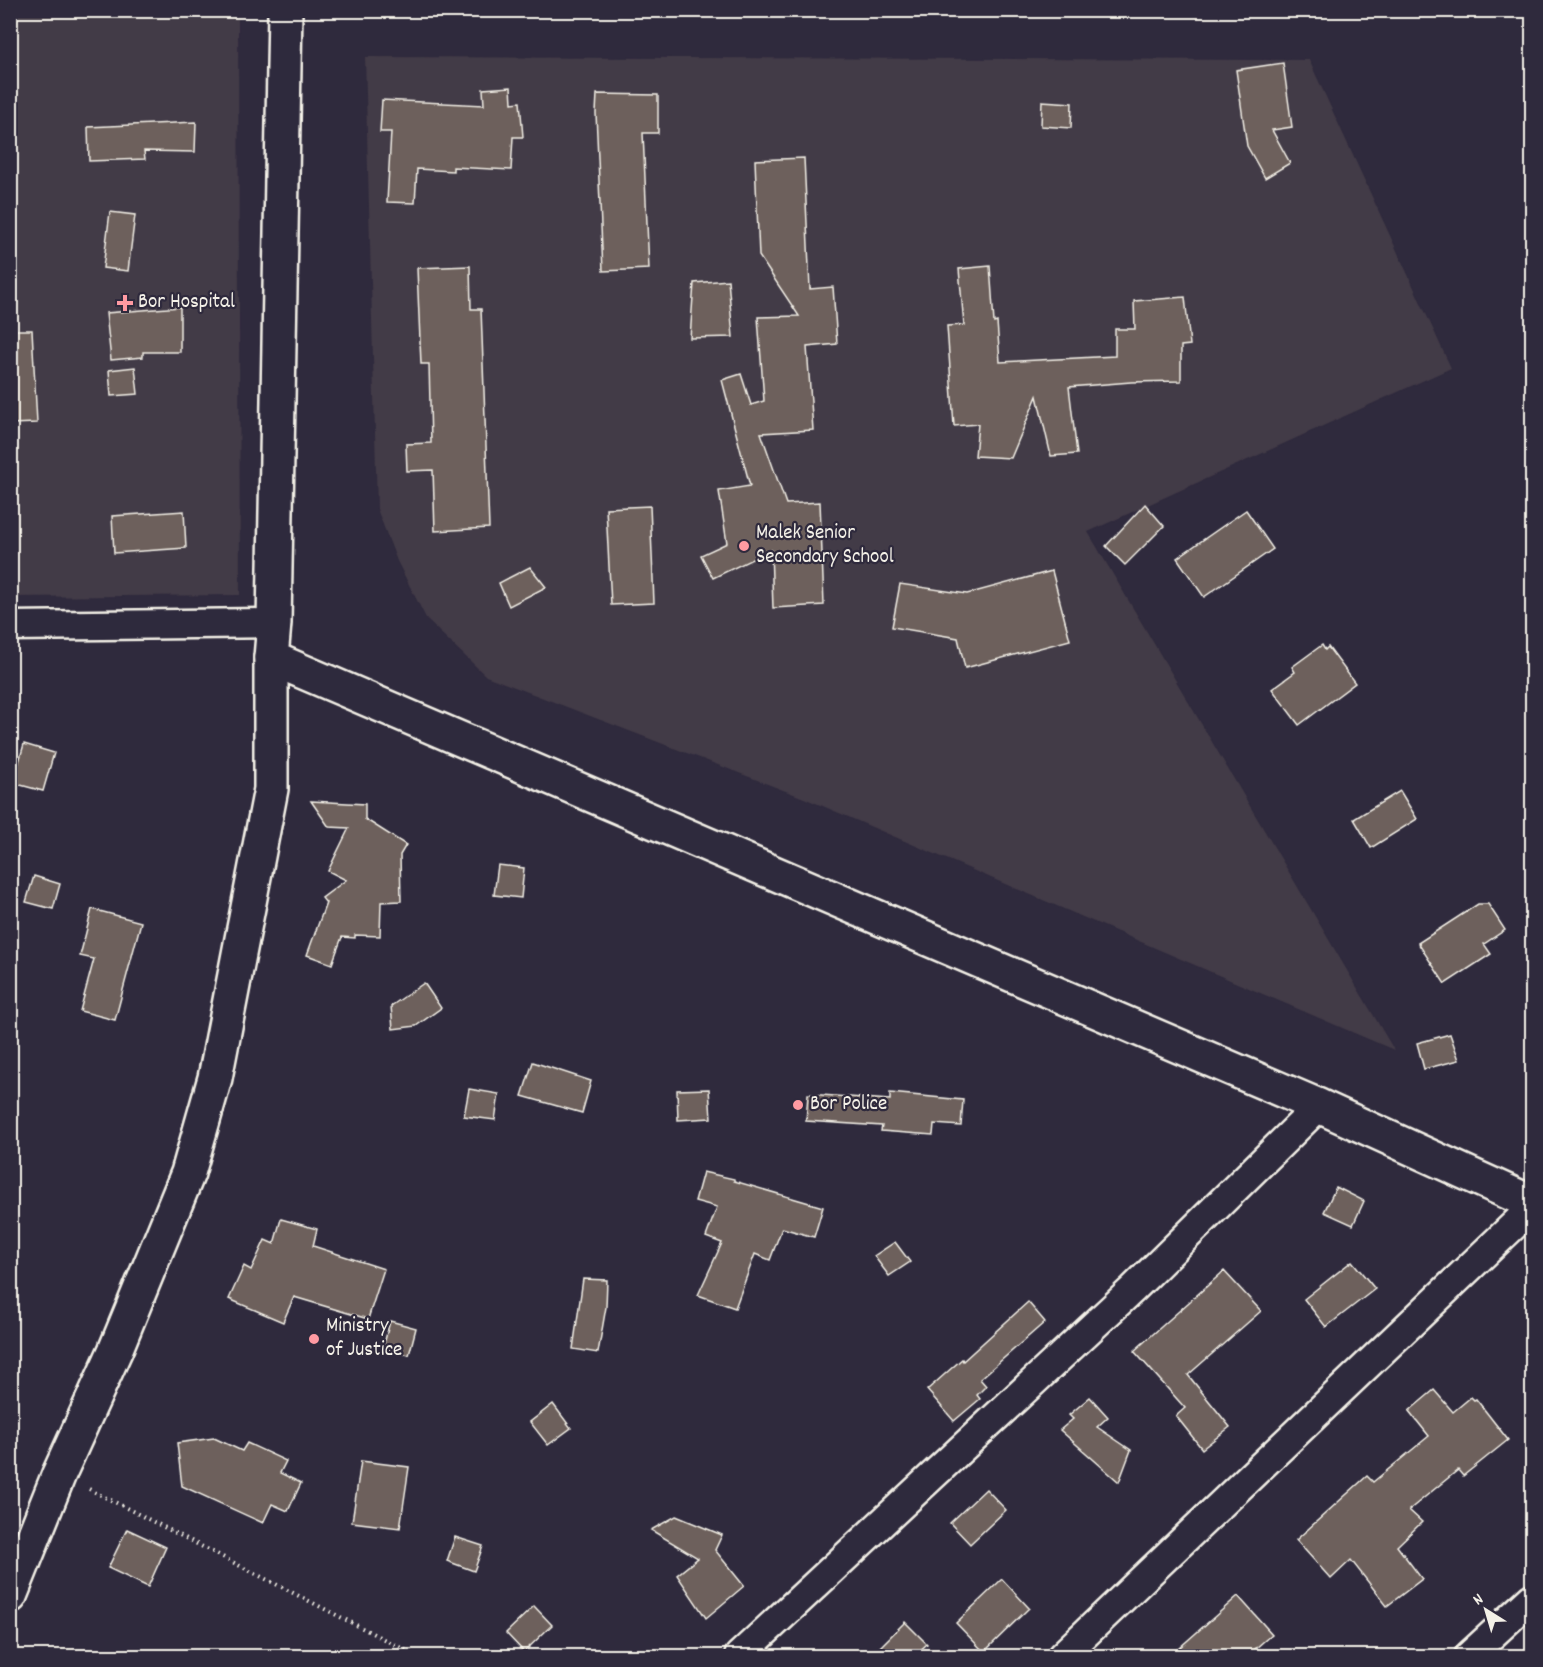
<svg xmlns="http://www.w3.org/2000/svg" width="1543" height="1667" font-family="Dekko,sans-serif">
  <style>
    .built { fill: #423a46 }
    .building { fill: #6d605c; stroke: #f4f1e8; stroke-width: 1.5 }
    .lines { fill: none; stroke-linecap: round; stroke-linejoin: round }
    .minor-casing { stroke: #f4f1e8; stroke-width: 33 }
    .tertiary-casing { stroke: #f4f1e8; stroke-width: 38 }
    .path { stroke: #f4f1e8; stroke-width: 4; stroke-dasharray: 1.5 4.5; stroke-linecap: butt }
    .minor { stroke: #2f2a3d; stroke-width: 28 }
    .tertiary { stroke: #2f2a3d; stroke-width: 33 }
    .poi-dot { fill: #ff9aa2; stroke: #2f2a3d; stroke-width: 2 }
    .labels { text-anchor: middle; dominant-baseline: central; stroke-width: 4.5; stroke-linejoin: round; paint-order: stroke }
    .poi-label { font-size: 21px; fill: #f4f1e8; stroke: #2f2a3d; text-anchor: start }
  </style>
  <rect width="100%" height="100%" fill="#2f2a3d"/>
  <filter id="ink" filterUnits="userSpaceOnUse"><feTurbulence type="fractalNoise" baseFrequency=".0167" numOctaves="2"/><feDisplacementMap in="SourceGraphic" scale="12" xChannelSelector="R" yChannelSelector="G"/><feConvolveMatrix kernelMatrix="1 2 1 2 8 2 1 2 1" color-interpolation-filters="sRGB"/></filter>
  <g filter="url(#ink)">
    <g class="built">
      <path d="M10 11H238L240 595 11 597Z"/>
      <path d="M365 57 1309 60 1451 368 1088 532 1394 1050 804 798 486 676 427 620 397 561 377 509Z"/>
    </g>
    <g class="building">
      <path d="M1283 63 1292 127 1272 130 1290 163 1265 178 1247 146 1236 70Z"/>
      <path d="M511 87 512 103 520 102 523 137H513L511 170 453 167V171L417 169 415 203 387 202 391 132H380L382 100 484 105 483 89Z"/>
      <path d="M597 94 658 95V133H643L649 269 603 271 596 113Z"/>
      <path d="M1042 101 1072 103 1071 128 1041 126Z"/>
      <path d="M196 122 195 152 144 151 145 159 89 161 88 127Z"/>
      <path d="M804 158 810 289 833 287 837 344 807 347 813 430 761 433 786 504 820 502 824 605 773 608 771 550 713 578 701 555 727 543 719 491 750 486 722 380 741 374 751 405 764 401 758 317 799 316 759 256 755 160Z"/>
      <path d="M110 212 135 215 128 271 103 268Z"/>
      <path d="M470 266 471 309H481L489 528 435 531 433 470 407 471 406 444 431 443 429 364H421L417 268Z"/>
      <path d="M990 266 994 323 997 322 1000 362 1115 356V329H1135L1134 301 1185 297 1190 345 1181 346V381L1131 382 1069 387 1077 454 1051 456 1037 396 1011 458 975 456 978 424 954 426 947 326 964 325 959 269Z"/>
      <path d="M728 280 733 337 690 338 694 283Z"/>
      <path d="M180 307V352H143V357L111 360 106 313Z"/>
      <path d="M10 330H32L37 423 10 424Z"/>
      <path d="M135 367 138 394 111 396 109 370Z"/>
      <path d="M1145 504 1164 526 1125 565 1106 546Z"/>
      <path d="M650 506 654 603 611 605 606 508Z"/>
      <path d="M1246 510 1273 549 1204 597 1177 558Z"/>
      <path d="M184 511 186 548 114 553 112 516Z"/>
      <path d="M530 567 546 587 509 606 499 583Z"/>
      <path d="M1052 571 1070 640 965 668 958 638 892 627 900 584 967 594Z"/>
      <path d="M1322 645 1325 650 1328 647 1355 683 1299 725 1272 689 1295 672 1292 667Z"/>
      <path d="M24 744 54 753 43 791 13 783Z"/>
      <path d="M1400 791 1417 819 1371 848 1354 819Z"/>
      <path d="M311 801 365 804V819L406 845 400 855 401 901 381 902 380 936 355 935V938L342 937 332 964 307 955 326 903 322 898 346 880 328 871 349 828 329 827Z"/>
      <path d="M498 865 524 868 521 898 494 895Z"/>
      <path d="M34 876 60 884 53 909 26 902Z"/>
      <path d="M1478 904H1488L1505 930 1484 944 1491 954 1445 984 1418 943Z"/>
      <path d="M92 909 141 922 115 1020 80 1011 94 959 80 956Z"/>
      <path d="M424 983 441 1008 416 1026 393 1029 391 1006Z"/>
      <path d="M1450 1034 1459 1060 1424 1069 1417 1043Z"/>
      <path d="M533 1062 591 1081 582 1113 522 1096Z"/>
      <path d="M469 1089 499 1094 495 1120 464 1116Z"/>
      <path d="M709 1089 711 1118 678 1120 677 1090Z"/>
      <path d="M890 1093 963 1100 961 1126 934 1124 933 1135 881 1131 882 1126 806 1121 808 1094 890 1100Z"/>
      <path d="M703 1172 734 1179V1181L823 1207 814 1237 782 1228 770 1260 755 1254 735 1308 698 1295 722 1243 706 1237 717 1207 695 1201Z"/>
      <path d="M1336 1187 1364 1201 1353 1225 1324 1212Z"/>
      <path d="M281 1219 317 1229 313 1246 384 1269 368 1319 294 1297 283 1322 229 1299 244 1266 251 1270 265 1240 274 1244Z"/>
      <path d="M895 1242 910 1262 889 1276 874 1256Z"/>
      <path d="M1352 1261 1375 1289 1326 1327 1304 1299Z"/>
      <path d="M1224 1271 1261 1311 1188 1375 1230 1427 1202 1449 1176 1416 1185 1408 1134 1351Z"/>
      <path d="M583 1279 607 1280 606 1307 598 1353 573 1349Z"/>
      <path d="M1028 1302 1045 1322 980 1379 986 1386 977 1395 980 1399 954 1421 927 1390 962 1359 963 1361Z"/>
      <path d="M390 1321 416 1328 409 1355 383 1348Z"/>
      <path d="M1434 1390 1453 1412 1471 1397 1474 1400 1476 1399 1508 1440 1463 1476 1458 1470 1409 1510 1422 1522 1397 1546 1422 1579 1387 1606 1351 1560 1331 1579 1296 1540 1367 1476 1373 1482 1429 1436 1409 1411Z"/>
      <path d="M1090 1397 1108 1417 1097 1427 1131 1450 1119 1482 1060 1430 1073 1419 1069 1415Z"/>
      <path d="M553 1404 571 1428 548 1445 530 1422Z"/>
      <path d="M214 1438 242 1451 247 1443 286 1461 280 1473 301 1483 288 1511 272 1504 263 1523 182 1486 177 1443Z"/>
      <path d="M361 1461 409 1467 400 1528 352 1522Z"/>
      <path d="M986 1489 1006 1510 970 1544 950 1523Z"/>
      <path d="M676 1516 722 1535 715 1550 744 1586 706 1618 677 1575 698 1558 651 1530Z"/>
      <path d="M127 1529 166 1547 148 1587 108 1568Z"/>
      <path d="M455 1537 483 1546 474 1571 447 1561Z"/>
      <path d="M1002 1579 1029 1608 984 1652 956 1623Z"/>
      <path d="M1238 1596 1272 1634 1247 1656H1170Z"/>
      <path d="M534 1606 552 1625 524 1652 506 1633Z"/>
      <path d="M905 1622 927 1644 914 1656H871Z"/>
    </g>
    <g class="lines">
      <g class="minor-casing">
        <g id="minor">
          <path d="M10 626 274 623"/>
          <path d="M739 1656 1133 1289 1319 1106"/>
          <path d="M1062 1656 1532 1208"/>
          <path d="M1469 1656 1532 1598"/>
        </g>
      </g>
      <g class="tertiary-casing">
        <g id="tertiary">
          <path d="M285 10 274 623 271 658 1319 1106 1532 1203"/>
          <path d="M10 1596 59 1474 115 1351 188 1173 215 1078 271 789V658"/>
        </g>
      </g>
      <path class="path" d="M89 1489 417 1656"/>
      <use href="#minor" class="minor"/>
      <use href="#tertiary" class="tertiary"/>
    </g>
  </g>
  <g class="poi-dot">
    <path d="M122 294h6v6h6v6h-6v6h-6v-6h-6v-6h6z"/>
    <circle cx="744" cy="546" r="6"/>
    <circle cx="798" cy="1105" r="6"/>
    <circle cx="314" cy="1339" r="6"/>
  </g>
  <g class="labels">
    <g class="poi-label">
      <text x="138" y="303">Bor Hospital</text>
      <text x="756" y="534">Malek Senior<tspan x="756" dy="24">Secondary School</tspan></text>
      <text x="810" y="1105">Bor Police</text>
      <text x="326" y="1327">Ministry<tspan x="326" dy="24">of Justice</tspan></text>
    </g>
  </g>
  <rect width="1543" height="1667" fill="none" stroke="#2f2a3d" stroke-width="36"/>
  <rect x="18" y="18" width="1507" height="1631" fill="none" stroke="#f4f1e8" stroke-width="2" filter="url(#ink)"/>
  <g transform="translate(1486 1610) rotate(323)" stroke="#2f2a3d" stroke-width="4.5" paint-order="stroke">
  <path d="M0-4.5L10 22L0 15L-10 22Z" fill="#f4f1e8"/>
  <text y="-9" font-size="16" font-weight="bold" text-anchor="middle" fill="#f4f1e8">N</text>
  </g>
</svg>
